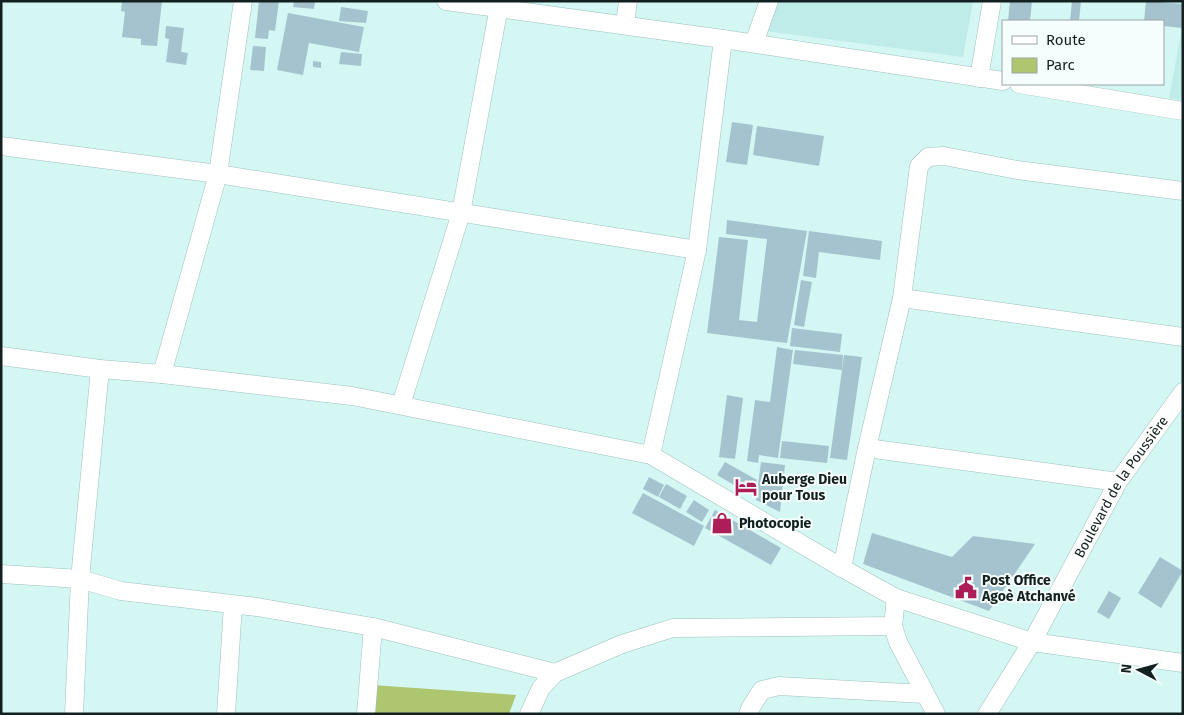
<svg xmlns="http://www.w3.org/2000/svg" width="1184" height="715" font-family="'Fira Sans',sans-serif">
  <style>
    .built { fill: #bfece8 }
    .green { fill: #afc671 }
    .building { fill: #a5c3cf }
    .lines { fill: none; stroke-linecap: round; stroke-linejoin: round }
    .street-casing { stroke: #9ec0bd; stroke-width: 19 }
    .street { stroke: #fff; stroke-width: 18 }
    .labels { text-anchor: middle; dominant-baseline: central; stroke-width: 4; stroke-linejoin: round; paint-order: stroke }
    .poi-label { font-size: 14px; font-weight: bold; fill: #13201f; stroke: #f6fdfd; text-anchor: start }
    .street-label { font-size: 14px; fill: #13201f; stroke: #f6fdfd }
  </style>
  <rect width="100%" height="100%" fill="#d4f7f4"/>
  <g class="built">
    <path d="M775 1H973L963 57 765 31Z"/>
    <path d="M1182 28H1183V100L1169 98Z"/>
  </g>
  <path class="green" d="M372 685 516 695 509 714H371Z"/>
  <g class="building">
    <path d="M122 1H162L157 46 141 45V39L122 37 125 12 121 11Z"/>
    <path d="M259 1H279L275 31 269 30 268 39 255 38Z"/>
    <path d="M294 1 315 2 314 9 293 7Z"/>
    <path d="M1010 1H1032L1030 21H1008Z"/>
    <path d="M1072 1H1081L1079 21H1070Z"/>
    <path d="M1146 1 1183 4 1182 28 1163 26V21H1144Z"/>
    <path d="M341 7 368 11 366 23 339 21Z"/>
    <path d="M288 13 364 27 359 52 309 43 303 75 277 70Z"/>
    <path d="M166 26 184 28 181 52 188 53 186 65 166 62 169 39 165 38Z"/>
    <path d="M253 46 266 47 264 71 250 70Z"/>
    <path d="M341 52 362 54 361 66 339 64Z"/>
    <path d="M313 61 321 62V68L313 67Z"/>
    <path d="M732 122 753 125 747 165 726 162Z"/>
    <path d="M757 126 824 136 819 166 753 155Z"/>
    <path d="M727 220 807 231 787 343 707 333 719 237 748 240 739 320 757 322 767 239 726 234Z"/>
    <path d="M809 231 882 241 880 260 819 252 816 278 803 276Z"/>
    <path d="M801 280 812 282 804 327 794 325Z"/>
    <path d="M792 328 842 334 840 352 790 346Z"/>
    <path d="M777 347 793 350 778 458 759 455 758 463 747 461 755 400 770 402Z"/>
    <path d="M795 350 843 355 842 370 793 364Z"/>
    <path d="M844 355 862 357 847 460 830 458Z"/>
    <path d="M727 395 743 398 735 459 719 457Z"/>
    <path d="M782 441 829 446 827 463 780 458Z"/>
    <path d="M725 462 757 480 749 494 717 475Z"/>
    <path d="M761 462 785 465 780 512 756 500Z"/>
    <path d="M649 477 664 485 658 497 643 489Z"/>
    <path d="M666 484 687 496 680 509 659 497Z"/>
    <path d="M643 493 704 526 694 546 632 513Z"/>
    <path d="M694 500 709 510 702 522 686 512Z"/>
    <path d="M715 510 781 548 771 565 705 528Z"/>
    <path d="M872 533 952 557 973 536 1035 544 989 611 863 564Z"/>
    <path d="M1160 557 1183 571 1161 608 1138 593Z"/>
    <path d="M1109 591 1121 598 1109 619 1097 612Z"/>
  </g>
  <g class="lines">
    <g class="street-casing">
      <g id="street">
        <path d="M446 1 723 39 1003 81"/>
        <path d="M625 25 628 1"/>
        <path d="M754 43 769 1"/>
        <path d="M979 78 992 1"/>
        <path d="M1019 84 1183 111"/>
        <path d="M1 146 218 174 697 250"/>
        <path d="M902 298 1183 337"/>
        <path d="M1 356 100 369 162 374 352 396 651 455 842 568 896 598 1032 642 1183 663"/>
        <path d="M162 374 218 174 243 1"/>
        <path d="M401 405 461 213 500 1"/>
        <path d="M867 448 1118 482"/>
        <path d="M651 455 697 250 723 39"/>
        <path d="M842 568 867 448 902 298 919 166 928 157 944 156 1017 170 1183 191"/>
        <path d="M1 574 80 579 121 591 257 607 373 627 555 673"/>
        <path d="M896 598 893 626 898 642 936 714"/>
        <path d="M74 714 80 579 100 369"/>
        <path d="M226 714 233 605"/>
        <path d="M366 714 373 627"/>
        <path d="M529 714 541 688 555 673 622 644 673 628 893 626"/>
        <path d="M748 714 751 707 762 690 779 686 924 694"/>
        <path id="s1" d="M987 714 1032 642 1118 482 1183 392"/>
      </g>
    </g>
    <use href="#street" class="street"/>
  </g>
  <defs>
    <g id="hotel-bare" transform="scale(1.725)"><path d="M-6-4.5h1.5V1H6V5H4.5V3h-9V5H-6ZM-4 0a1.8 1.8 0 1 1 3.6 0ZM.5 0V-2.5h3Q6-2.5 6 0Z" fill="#ad1e58" stroke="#f6fdfd" stroke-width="2.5" paint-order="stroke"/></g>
    <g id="shop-bare" transform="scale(1.725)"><path d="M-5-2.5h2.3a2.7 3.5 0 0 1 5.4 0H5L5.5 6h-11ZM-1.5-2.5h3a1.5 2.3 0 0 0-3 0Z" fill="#ad1e58" stroke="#f6fdfd" stroke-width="2.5" paint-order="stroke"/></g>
    <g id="civic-bare" transform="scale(1.725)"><path d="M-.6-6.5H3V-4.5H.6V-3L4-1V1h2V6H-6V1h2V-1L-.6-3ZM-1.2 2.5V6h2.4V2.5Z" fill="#ad1e58" stroke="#f6fdfd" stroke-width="2.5" paint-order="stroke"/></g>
  </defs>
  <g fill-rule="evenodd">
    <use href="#hotel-bare" x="746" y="487"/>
    <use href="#shop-bare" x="722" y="523"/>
    <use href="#civic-bare" x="966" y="588"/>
  </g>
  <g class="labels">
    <g class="poi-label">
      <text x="762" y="479">Auberge Dieu<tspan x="762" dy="16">pour Tous</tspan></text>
      <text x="739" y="523">Photocopie</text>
      <text x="982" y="580">Post Office<tspan x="982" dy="16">Agoè Atchanvé</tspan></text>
    </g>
    <g class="street-label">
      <text stroke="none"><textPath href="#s1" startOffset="264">Boulevard de la Poussière</textPath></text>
    </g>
  </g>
  <rect width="1184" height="715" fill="none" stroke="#13201f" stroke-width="5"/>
  <rect x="1002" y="20" width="162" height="65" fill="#f6fdfd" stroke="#9ba5a4"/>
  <rect x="1012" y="36" width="25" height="8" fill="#ffffff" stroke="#9ba5a4"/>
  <text x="1046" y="45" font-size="15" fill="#13201f">Route</text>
  <rect x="1012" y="58" width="25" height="15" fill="#afc671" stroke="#9ba5a4"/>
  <text x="1046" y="70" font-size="15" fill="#13201f">Parc</text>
  <g transform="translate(1139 670) rotate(276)" stroke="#f6fdfd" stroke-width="4" paint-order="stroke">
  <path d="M0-4L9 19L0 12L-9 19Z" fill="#13201f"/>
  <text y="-8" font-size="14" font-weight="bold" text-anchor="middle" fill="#13201f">N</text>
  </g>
</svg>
